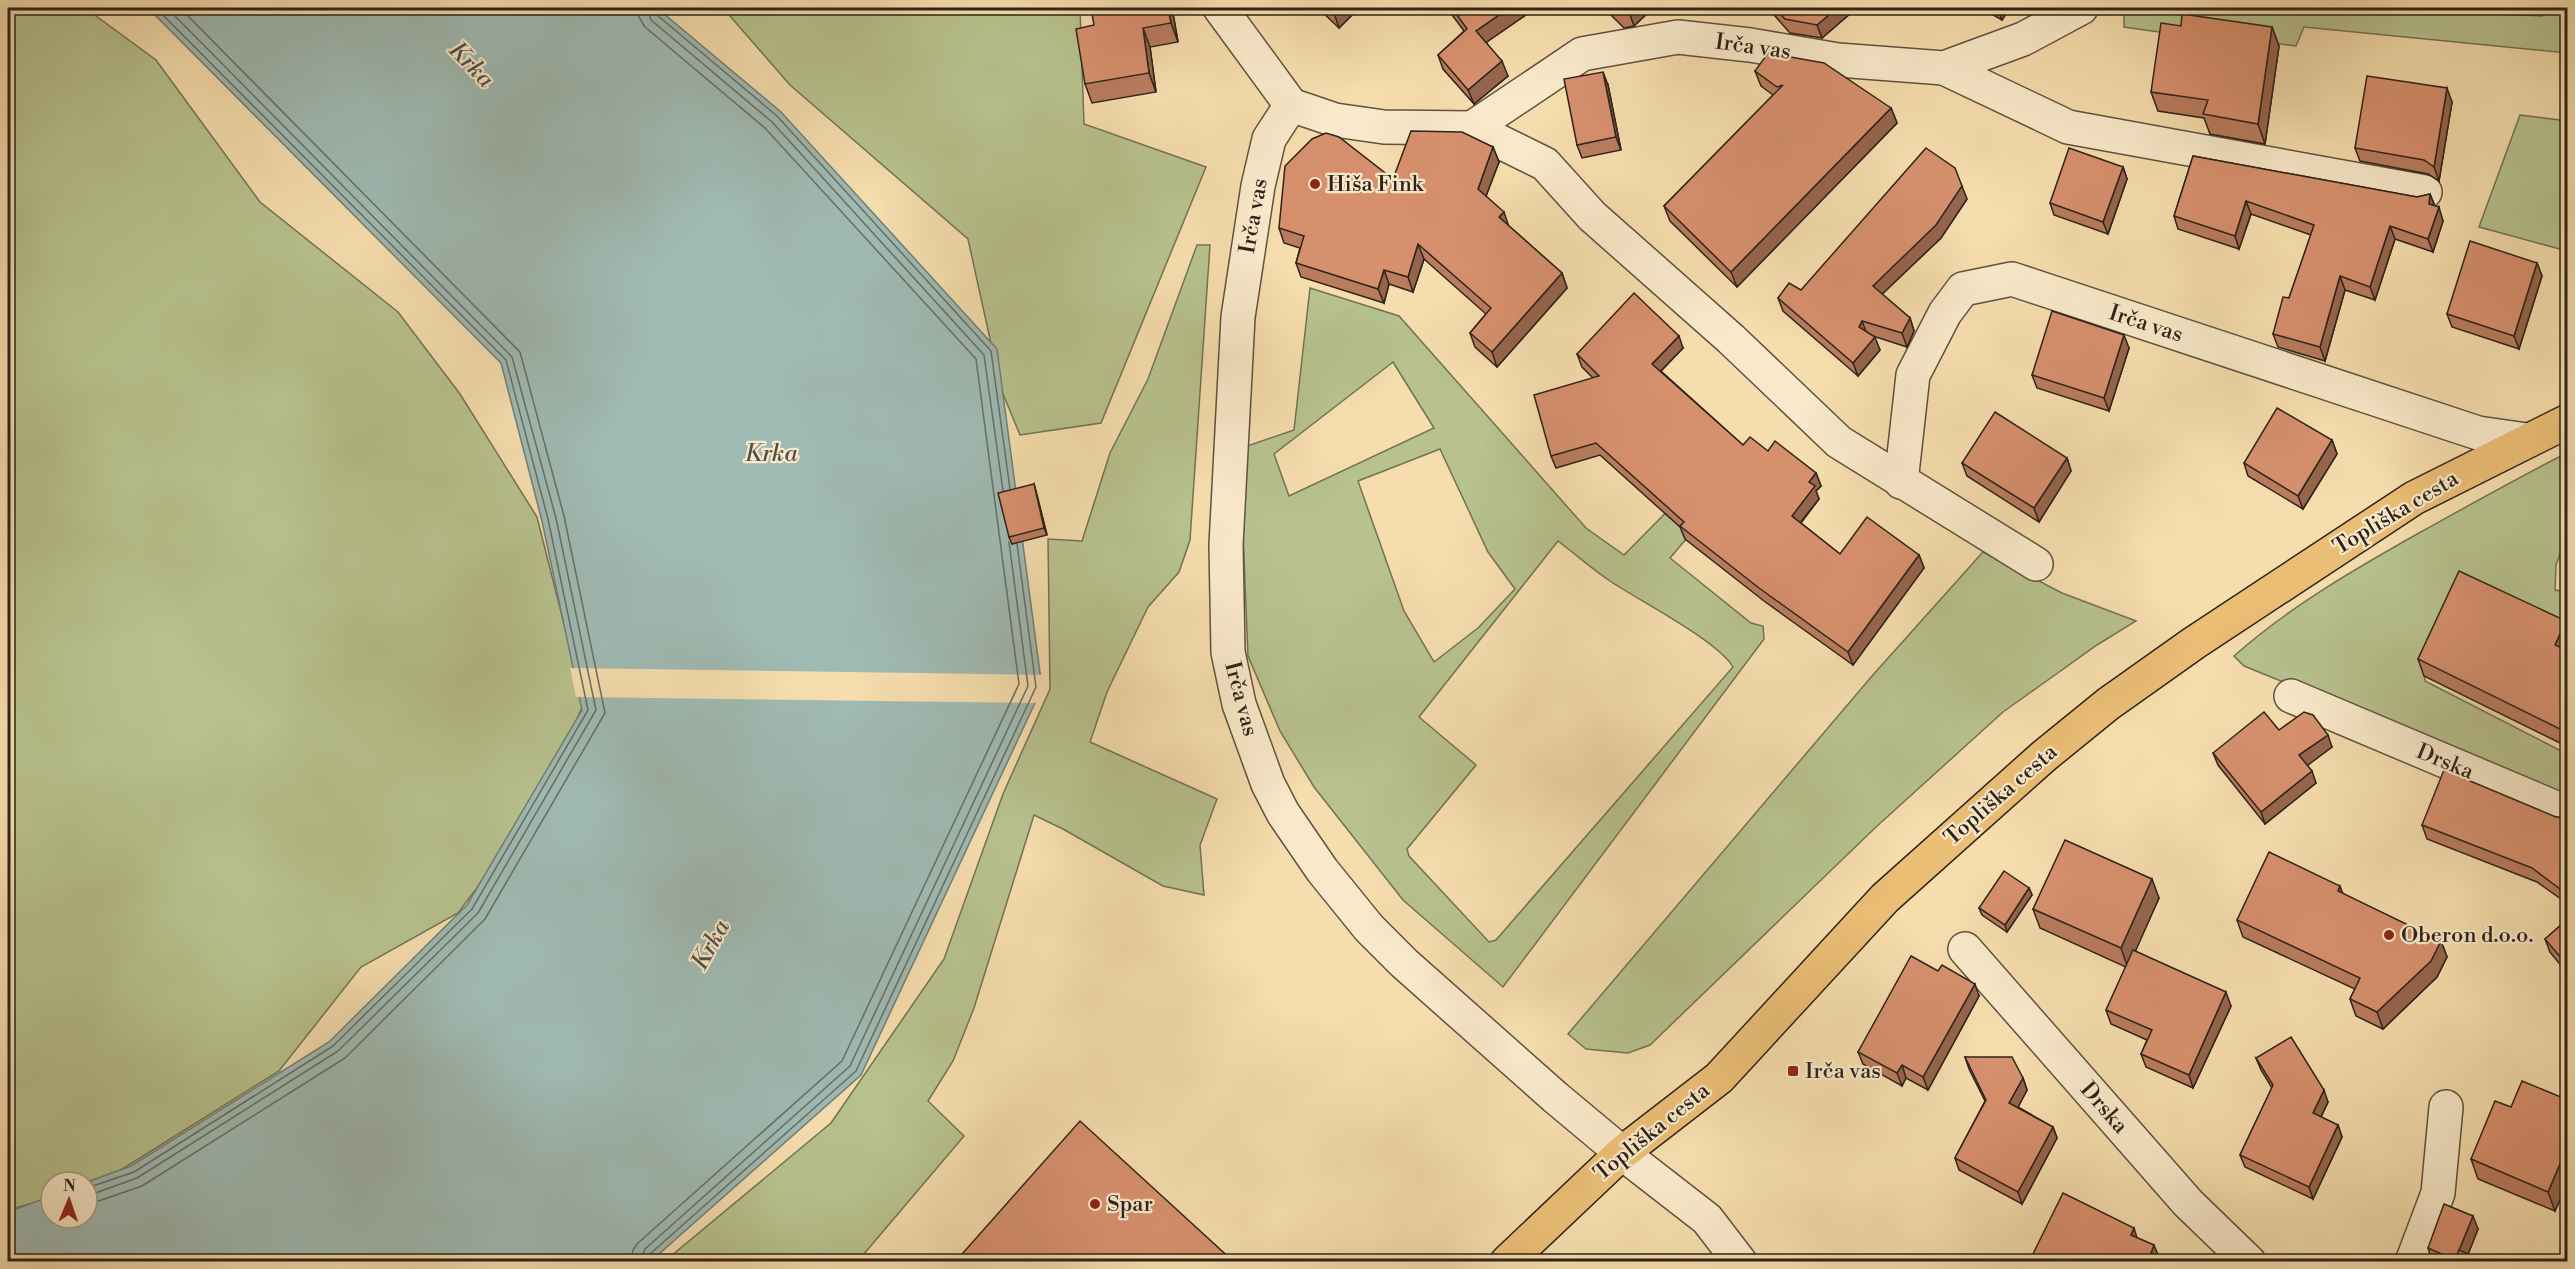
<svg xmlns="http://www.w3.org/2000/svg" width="2575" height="1269" font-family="'Libre Bodoni',serif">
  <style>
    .green { fill: #b7c28e; stroke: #727254; stroke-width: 1.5; fill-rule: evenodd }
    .water { fill: #9fbab3; stroke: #717e76; stroke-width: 1.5 }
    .pier { fill: #f6ddad }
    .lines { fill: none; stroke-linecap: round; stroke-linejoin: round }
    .shore { stroke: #666e66; stroke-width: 1.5 }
    .minor-casing { stroke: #5f523f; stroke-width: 36 }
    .major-casing { stroke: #2d231a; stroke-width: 36 }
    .minor { stroke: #f9e9ca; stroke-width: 33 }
    .major { stroke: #ebbe76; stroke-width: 33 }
    .wall { fill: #b97c5f; stroke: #2d231a; stroke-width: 1.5 }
    .shaded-wall { fill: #96654d; stroke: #2d231a; stroke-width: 1.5 }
    .building { fill: #d7906e; stroke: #2d231a; stroke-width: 1.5 }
    .poi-dot { fill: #8f2418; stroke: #f9e9ca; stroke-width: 2 }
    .labels { text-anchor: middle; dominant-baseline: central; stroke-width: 4.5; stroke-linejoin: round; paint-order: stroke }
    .street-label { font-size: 22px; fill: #2d231a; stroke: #f9e9ca }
    .poi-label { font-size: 22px; fill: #2d231a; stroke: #f9e9ca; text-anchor: start }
    .water-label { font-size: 24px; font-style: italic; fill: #4f5048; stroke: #f9e9ca }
  </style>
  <rect width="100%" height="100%" fill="#f6ddad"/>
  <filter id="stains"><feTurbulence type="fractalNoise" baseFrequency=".00333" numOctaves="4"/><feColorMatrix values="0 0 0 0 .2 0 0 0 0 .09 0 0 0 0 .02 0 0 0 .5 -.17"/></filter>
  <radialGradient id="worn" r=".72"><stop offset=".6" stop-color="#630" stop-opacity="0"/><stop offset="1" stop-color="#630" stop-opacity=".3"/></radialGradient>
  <g class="green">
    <path d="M8 8H85L156 60 260 202 398 312 460 394 537 517 584 703 540 804 458 913 361 967 279 1071 116 1173 87 1184 51 1182V1198L8 1210Z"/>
    <path d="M723 8H1080L1084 124 1206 167 1101 423 1020 435 1001 389 968 239 790 85Z"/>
    <path d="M2124 8H2369L2542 16 2543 8H2567V53L2304 27 2296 46 2245 39 2185 20 2173 34 2124 27Z"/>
    <path d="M2520 115 2567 121V251L2479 227Z"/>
    <path d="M1197 245H1210L1190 540 1179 572 1148 607 1107 692 1090 742 1217 799 1200 845 1204 895 1163 886 1063 829 1034 815 974 1008 953 1061 928 1101 964 1136 858 1261H665L831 1123 944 959 1003 794 1050 689 1048 539 1082 541 1110 453 1148 379Z"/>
    <path d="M1310 288 1399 316 1586 528 1624 555 1702 476 1727 491 1670 558 1751 623 1763 626 1764 639 1503 987 1403 900 1314 787 1280 731 1248 656 1242 509 1247 446 1294 430ZM1393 362 1434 428 1289 496 1274 454ZM1440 449 1488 552 1515 589 1478 628 1434 662 1404 611 1358 481ZM1558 541C1575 554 1592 569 1610 581 1638 600 1718 641 1733 667L1496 940 1489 942 1409 856 1407 849 1476 765 1419 717Z"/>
    <path d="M2567 453V535L2556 565 2555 590 2567 592V632L2423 664 2425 681 2567 754V797L2244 666 2234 656C2289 607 2355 569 2419 533 2468 506 2517 478 2567 453Z"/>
    <path d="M1983 552 2062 593 2136 621 2097 645 2003 712 1876 827 1650 1045 1628 1053 1586 1049 1568 1034 1872 676Z"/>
  </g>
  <path class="water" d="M148 8H657L781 112 997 349 1042 688 861 1075 651 1261 8 1262V1212L51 1196V1218H87V1182L131 1166 329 1042 467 905 582 710 542 521 501 363Z"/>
  <path class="pier" d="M570 668 1044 675 1045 688 1039 703 576 697Z"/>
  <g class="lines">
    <g class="shore">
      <path d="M647 8 651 20 772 122 984 355 1003 491"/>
      <path d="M654 8 657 15 777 116 991 351 1010 489"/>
      <path d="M87 1188 134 1172 333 1046 472 909 588 710 548 519 506 360 156 8"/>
      <path d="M87 1196 137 1178 338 1051 478 913 596 710 556 518 512 357 167 8"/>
      <path d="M87 1205 142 1186 345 1058 485 919 605 713 564 516 520 352 180 8"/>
      <path d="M631 1262 633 1250 638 1243 842 1061 1019 684 976 359 765 128 645 27 639 17 638 8"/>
      <path d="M640 1262 645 1249 850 1066 1028 686 1009 542"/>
      <path d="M648 1262 650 1254 856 1071 1036 687 1017 544"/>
    </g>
    <g class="minor-casing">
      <g id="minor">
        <path d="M1220 8 1291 105 1335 120 1384 127 1472 128 1545 164 1592 216 1731 339 1839 442 2036 564"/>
        <path d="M1944 68 2068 127 2425 192"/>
        <path d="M1291 105 1269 139 1258 186 1238 317 1226 545 1228 652 1239 704 1268 784 1283 813 1322 870 1369 928 1404 963 1555 1097 1622 1153 1707 1219 1740 1262"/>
        <path d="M1472 128 1582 54 1678 37 1750 45 1838 60 1944 68 2023 39 2081 8"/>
        <path d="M1901 482 1913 375 1945 313 1963 289 2012 279 2478 433 2527 440"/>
        <path d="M2291 696 2568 813"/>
        <path d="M1965 949 2188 1203 2249 1262"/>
        <path d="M2412 1262 2438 1193 2446 1107"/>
      </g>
    </g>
    <g class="major-casing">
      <path id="major" d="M1507 1262 1622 1153 1719 1078 1885 898 2044 756 2108 704 2194 643 2414 498 2568 421"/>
    </g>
    <use href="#minor" class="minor"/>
    <use href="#major" class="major"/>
  </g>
  <g class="wall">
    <path d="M1172 8 1178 42 1150 47 1156 92 1092 103 1085 84 1094 25Z"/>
    <path d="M1318 8H1359L1339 28Z"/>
    <path d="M1447 8H1536L1486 42 1508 76 1474 104 1443 69 1438 55 1464 31Z"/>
    <path d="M1604 8H1653L1634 26 1624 28Z"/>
    <path d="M1768 8H1850L1852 12 1822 38 1790 33Z"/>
    <path d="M1981 8H2010L2002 20Z"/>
    <path d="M2181 26 2272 27 2279 46 2265 144 2210 134 2204 118 2158 111 2151 92Z"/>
    <path d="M1755 71 1891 108 1897 123 1737 287 1670 221 1664 206 1773 95 1761 86Z"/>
    <path d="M1608 85 1621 150 1582 158 1577 145Z"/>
    <path d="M2452 102 2439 181 2428 174 2360 161 2355 148Z"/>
    <path d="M1493 147 1499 162 1486 196 1509 226 1562 273 1567 288 1497 367 1475 347 1470 333 1486 314 1424 259 1413 292 1389 284 1384 303 1301 277 1296 263 1300 248 1284 243 1279 228 1393 179Z"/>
    <path d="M2193 156 2417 197 2430 194 2435 206 2443 221 2433 252 2395 239 2375 300 2345 290 2325 361 2278 347 2273 334 2289 298 2311 235 2251 214 2239 249 2178 229 2174 216Z"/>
    <path d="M2123 167 2127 179 2108 234 2054 215 2050 203Z"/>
    <path d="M1967 199 1941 238 1882 294 1910 318 1914 331 1907 347 1873 336 1880 350 1858 376 1783 311 1778 298 1801 290Z"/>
    <path d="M2537 263 2542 276 2519 349 2452 327 2447 314Z"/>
    <path d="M1683 348 1661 371 1743 445 1768 451 1816 473 1821 486 1816 491 1819 499 1801 523 1840 554 1919 555 1924 568 1853 665 1764 601 1685 539 1680 527 1600 455 1556 468 1551 456 1593 378 1582 367 1577 354Z"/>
    <path d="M2129 348 2109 411 2037 388 2032 375Z"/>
    <path d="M2332 440 2337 454 2303 509 2248 476 2244 463Z"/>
    <path d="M2067 458 2071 471 2039 522 1967 476 1962 463Z"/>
    <path d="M1034 484 1047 535 1012 544 1009 537Z"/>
    <path d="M2566 621 2568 624V648L2566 651H2568V747L2424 676 2418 659Z"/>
    <path d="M2279 730 2332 747 2307 765 2316 783 2265 824 2218 765 2213 753Z"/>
    <path d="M2556 817 2566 818 2568 817V904L2537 882 2427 839 2422 825Z"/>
    <path d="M2029 888 2032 895 2007 932 1982 915 1979 908Z"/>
    <path d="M2343 894 2441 941 2447 957 2437 977 2383 1029 2356 1016 2350 999 2355 989 2243 937 2237 920Z"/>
    <path d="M2159 898 2135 951 2231 1006 2193 1088 2146 1067 2141 1054 2147 1040 2111 1024 2106 1010 2126 967 2040 928 2033 909Z"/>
    <path d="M2568 919V974L2550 952 2545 939Z"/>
    <path d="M1979 996 1928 1090 1906 1078 1902 1086 1863 1064 1858 1052Z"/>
    <path d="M1965 1057 2023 1078 2027 1090 2018 1107 2053 1127 2057 1138 2022 1204 1959 1170 1955 1158 1985 1101 1969 1069Z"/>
    <path d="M2256 1058 2328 1102 2321 1117 2338 1125 2342 1137 2313 1199 2245 1167 2240 1155 2272 1088 2261 1070Z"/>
    <path d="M2568 1100V1181L2555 1211 2478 1179 2471 1159 2511 1107Z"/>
    <path d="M2478 1229 2468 1254 2486 1262 2432 1261 2428 1248Z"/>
  </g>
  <g class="shaded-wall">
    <path d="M1168 8H1172L1178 42 1171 23Z"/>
    <path d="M1339 8H1359L1339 28 1334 13Z"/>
    <path d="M1509 8H1536L1481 46 1476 31Z"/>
    <path d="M1634 8H1653L1634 26 1629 12Z"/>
    <path d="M1837 8H1850L1852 12 1822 38 1817 25Z"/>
    <path d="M1997 8H2010L2002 20Z"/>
    <path d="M2272 27 2279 46 2265 144 2258 124Z"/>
    <path d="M1143 28 1150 47 1156 92 1149 73Z"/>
    <path d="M1502 61 1508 76 1474 104 1468 90Z"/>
    <path d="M1603 72 1608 85 1621 150 1616 137Z"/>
    <path d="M2447 88 2452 102 2439 181 2434 167Z"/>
    <path d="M1891 108 1897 123 1737 287 1731 272Z"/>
    <path d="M1493 147 1499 162 1483 204 1478 189Z"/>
    <path d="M2123 167 2127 179 2108 234 2103 222Z"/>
    <path d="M1962 186 1967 199 1941 238 1877 299 1873 286Z"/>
    <path d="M2430 194 2435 207 2429 204Z"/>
    <path d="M2246 201 2251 214 2239 249 2235 236Z"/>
    <path d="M2439 207 2443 221 2433 252 2428 239Z"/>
    <path d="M1504 212 1509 227 1499 217Z"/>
    <path d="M2390 226 2395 239 2375 300 2370 287Z"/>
    <path d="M1418 244 1424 259 1413 292 1408 277Z"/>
    <path d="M2537 263 2542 276 2519 349 2514 336Z"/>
    <path d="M1384 270 1389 284 1384 303 1378 289Z"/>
    <path d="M1562 273 1567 288 1497 367 1492 352Z"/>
    <path d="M2340 276 2345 290 2325 361 2320 347Z"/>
    <path d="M1910 318 1914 331 1907 347 1902 333Z"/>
    <path d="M1862 321 1867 334 1859 327Z"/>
    <path d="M2124 335 2129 348 2109 411 2104 398Z"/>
    <path d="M1679 336 1683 348 1656 376 1652 364Z"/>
    <path d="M1875 337 1880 350 1858 376 1853 363Z"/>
    <path d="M2332 440 2337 454 2303 509 2298 496Z"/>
    <path d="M2067 458 2071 471 2039 522 2034 508Z"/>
    <path d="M1816 473 1821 486 1816 491 1819 499 1796 528 1792 516 1809 482Z"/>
    <path d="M1034 484 1036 491 1047 535 1044 528Z"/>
    <path d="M1919 555 1924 568 1853 665 1848 652Z"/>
    <path d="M2566 621 2568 624V648L2561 662 2555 645Z"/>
    <path d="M2328 735 2332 747 2304 768 2299 755Z"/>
    <path d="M2312 771 2316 783 2265 824 2261 812Z"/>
    <path d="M2152 879 2159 898 2128 968 2121 948Z"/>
    <path d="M2340 886 2346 902 2338 891Z"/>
    <path d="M2029 888 2032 895 2007 932 2005 925Z"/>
    <path d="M2441 941 2447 957 2437 977 2383 1029 2377 1012Z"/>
    <path d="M1975 984 1979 996 1928 1090 1923 1077Z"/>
    <path d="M2226 992 2231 1006 2193 1088 2189 1075Z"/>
    <path d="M1902 1065 1906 1078 1902 1086 1897 1073Z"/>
    <path d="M2023 1078 2027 1090 2014 1115 2009 1103Z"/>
    <path d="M2324 1090 2328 1102 2317 1125 2313 1113Z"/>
    <path d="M2338 1125 2342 1137 2313 1199 2309 1187Z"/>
    <path d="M2053 1127 2057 1138 2022 1204 2018 1192Z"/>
    <path d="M2568 1145V1181L2555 1211 2548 1192Z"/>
    <path d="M2473 1216 2478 1229 2465 1262 2455 1260Z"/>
    <path d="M2134 1228 2138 1241 2131 1235Z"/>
    <path d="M2154 1245 2159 1257 2151 1253Z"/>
  </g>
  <g class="building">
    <path d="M1091 8H1168L1171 23 1143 28 1149 73 1085 84 1076 29 1094 25Z"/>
    <path d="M1328 8H1339L1334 13Z"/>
    <path d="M1452 8H1509L1476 31 1502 61 1468 90 1438 55 1467 29Z"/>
    <path d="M1612 8H1634L1629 12 1619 14Z"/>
    <path d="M1774 8H1837L1817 25 1785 19Z"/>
    <path d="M2182 14 2272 27 2258 124 2203 114 2208 100 2151 92 2161 23 2181 26Z"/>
    <path d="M1768 53 1824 63 1891 108 1731 272 1664 206 1783 85 1777 87 1755 71Z"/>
    <path d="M1603 72 1616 137 1577 145 1564 79Z"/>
    <path d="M2367 76 2447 88 2434 167 2424 160 2355 148Z"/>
    <path d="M1411 131 1462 132 1493 147 1478 189 1504 212 1499 217 1562 273 1492 352 1470 333 1491 308 1418 244 1408 277 1384 270 1378 289 1296 263 1304 236 1279 228 1285 166 1312 139 1326 133 1339 137 1393 179Z"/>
    <path d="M1926 148 1955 168 1962 186 1936 225 1873 286 1910 318 1902 333 1862 321 1859 327 1875 337 1853 363 1778 298 1789 283 1801 290Z"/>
    <path d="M2069 148 2123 167 2103 222 2050 203Z"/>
    <path d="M2193 156 2417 197 2430 194 2429 204 2439 207 2428 239 2390 226 2370 287 2340 276 2320 347 2273 334 2283 297 2289 298 2314 225 2246 201 2235 236 2174 216Z"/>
    <path d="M2470 241 2537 263 2514 336 2447 314Z"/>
    <path d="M1634 293 1679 336 1652 364 1743 445 1750 437 1768 451 1775 441 1816 473 1809 482 1815 486 1792 516 1840 554 1867 517 1919 555 1848 652 1759 588 1680 526 1684 522 1596 443 1551 456 1534 395 1599 376 1577 354Z"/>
    <path d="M2052 311 2124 335 2104 398 2032 375Z"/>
    <path d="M2277 408 2332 440 2298 496 2244 463Z"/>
    <path d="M1995 412 2067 458 2034 508 1962 463Z"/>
    <path d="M1034 484 1044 528 1009 537 998 493Z"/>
    <path d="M2459 571 2566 621 2555 645 2568 651V733L2418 659Z"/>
    <path d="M2264 712 2279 730 2304 712 2313 715 2328 735 2299 755 2312 771 2261 812 2213 753Z"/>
    <path d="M2444 770 2556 817 2566 818 2568 817V895L2532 868 2422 825Z"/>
    <path d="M2065 840 2152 879 2121 948 2033 909Z"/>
    <path d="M2269 852 2340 886 2338 891 2441 941 2431 961 2377 1012 2350 999 2360 978 2237 920Z"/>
    <path d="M2004 871 2029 888 2005 925 1979 908Z"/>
    <path d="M2568 919V966L2545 939Z"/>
    <path d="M2133 950 2226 992 2189 1075 2141 1054 2152 1030 2106 1010Z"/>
    <path d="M1911 956 1938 971 1942 965 1975 984 1923 1077 1902 1065 1897 1073 1858 1052Z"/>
    <path d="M2291 1037 2324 1090 2313 1113 2338 1125 2309 1187 2240 1155 2273 1085 2256 1058Z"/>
    <path d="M1965 1057H2012L2023 1078 2009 1103 2053 1127 2018 1192 1955 1158 1986 1100Z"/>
    <path d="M2522 1081 2568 1100V1145L2548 1192 2471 1159 2495 1101 2511 1107Z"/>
    <path d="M1080 1121 1234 1262H955Z"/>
    <path d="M2063 1193 2134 1228 2131 1235 2154 1245 2151 1253 2166 1262H2029Z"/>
    <path d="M2444 1204 2473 1216 2455 1260 2428 1248Z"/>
    <path d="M2459 1250 2486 1262H2454Z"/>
  </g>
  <g class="poi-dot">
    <circle cx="1315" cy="184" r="6"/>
    <circle cx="2389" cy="935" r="6"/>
    <rect x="1787" y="1065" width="12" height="12" rx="3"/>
    <circle cx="1095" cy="1204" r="6"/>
  </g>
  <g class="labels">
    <g class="street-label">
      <text transform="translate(1753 47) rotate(8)">Irča vas</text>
      <text transform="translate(1254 216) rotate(-80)">Irča vas</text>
      <text transform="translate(2146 324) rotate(18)">Irča vas</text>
      <text transform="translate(2396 513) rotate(-31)">Topliška cesta</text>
      <text transform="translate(1241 699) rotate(75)">Irča vas</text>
      <text transform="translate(2445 762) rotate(22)">Drska</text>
      <text transform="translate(2001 795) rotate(-41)">Topliška cesta</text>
      <text transform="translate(2104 1108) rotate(49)">Drska</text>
      <text transform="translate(1652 1132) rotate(-39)">Topliška cesta</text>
    </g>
    <g class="poi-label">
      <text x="1327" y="184">Hiša Fink</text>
      <text x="2401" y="935">Oberon d.o.o.</text>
      <text x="1805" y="1071">Irča vas</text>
      <text x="1107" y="1204">Spar</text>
    </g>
    <g class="water-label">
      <text transform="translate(471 65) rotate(46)">Krka</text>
      <text x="771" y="454">Krka</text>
      <text transform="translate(711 945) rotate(-61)">Krka</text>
    </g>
  </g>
  <rect width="2575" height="1269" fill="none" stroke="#f6ddad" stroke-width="30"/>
  <rect x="9" y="9" width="2557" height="1251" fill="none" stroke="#2d231a" stroke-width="3"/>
  <rect x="15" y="15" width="2545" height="1239" fill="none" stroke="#2d231a" stroke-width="1.5"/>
  <g transform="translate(69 1200) rotate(2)"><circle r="28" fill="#f9e9ca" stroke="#a79a84" stroke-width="1.5"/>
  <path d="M0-4.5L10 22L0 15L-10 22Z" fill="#8f2418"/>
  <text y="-9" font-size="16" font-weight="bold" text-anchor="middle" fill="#2d231a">N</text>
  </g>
  <rect width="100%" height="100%" filter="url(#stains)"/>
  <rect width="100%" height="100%" fill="url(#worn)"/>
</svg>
